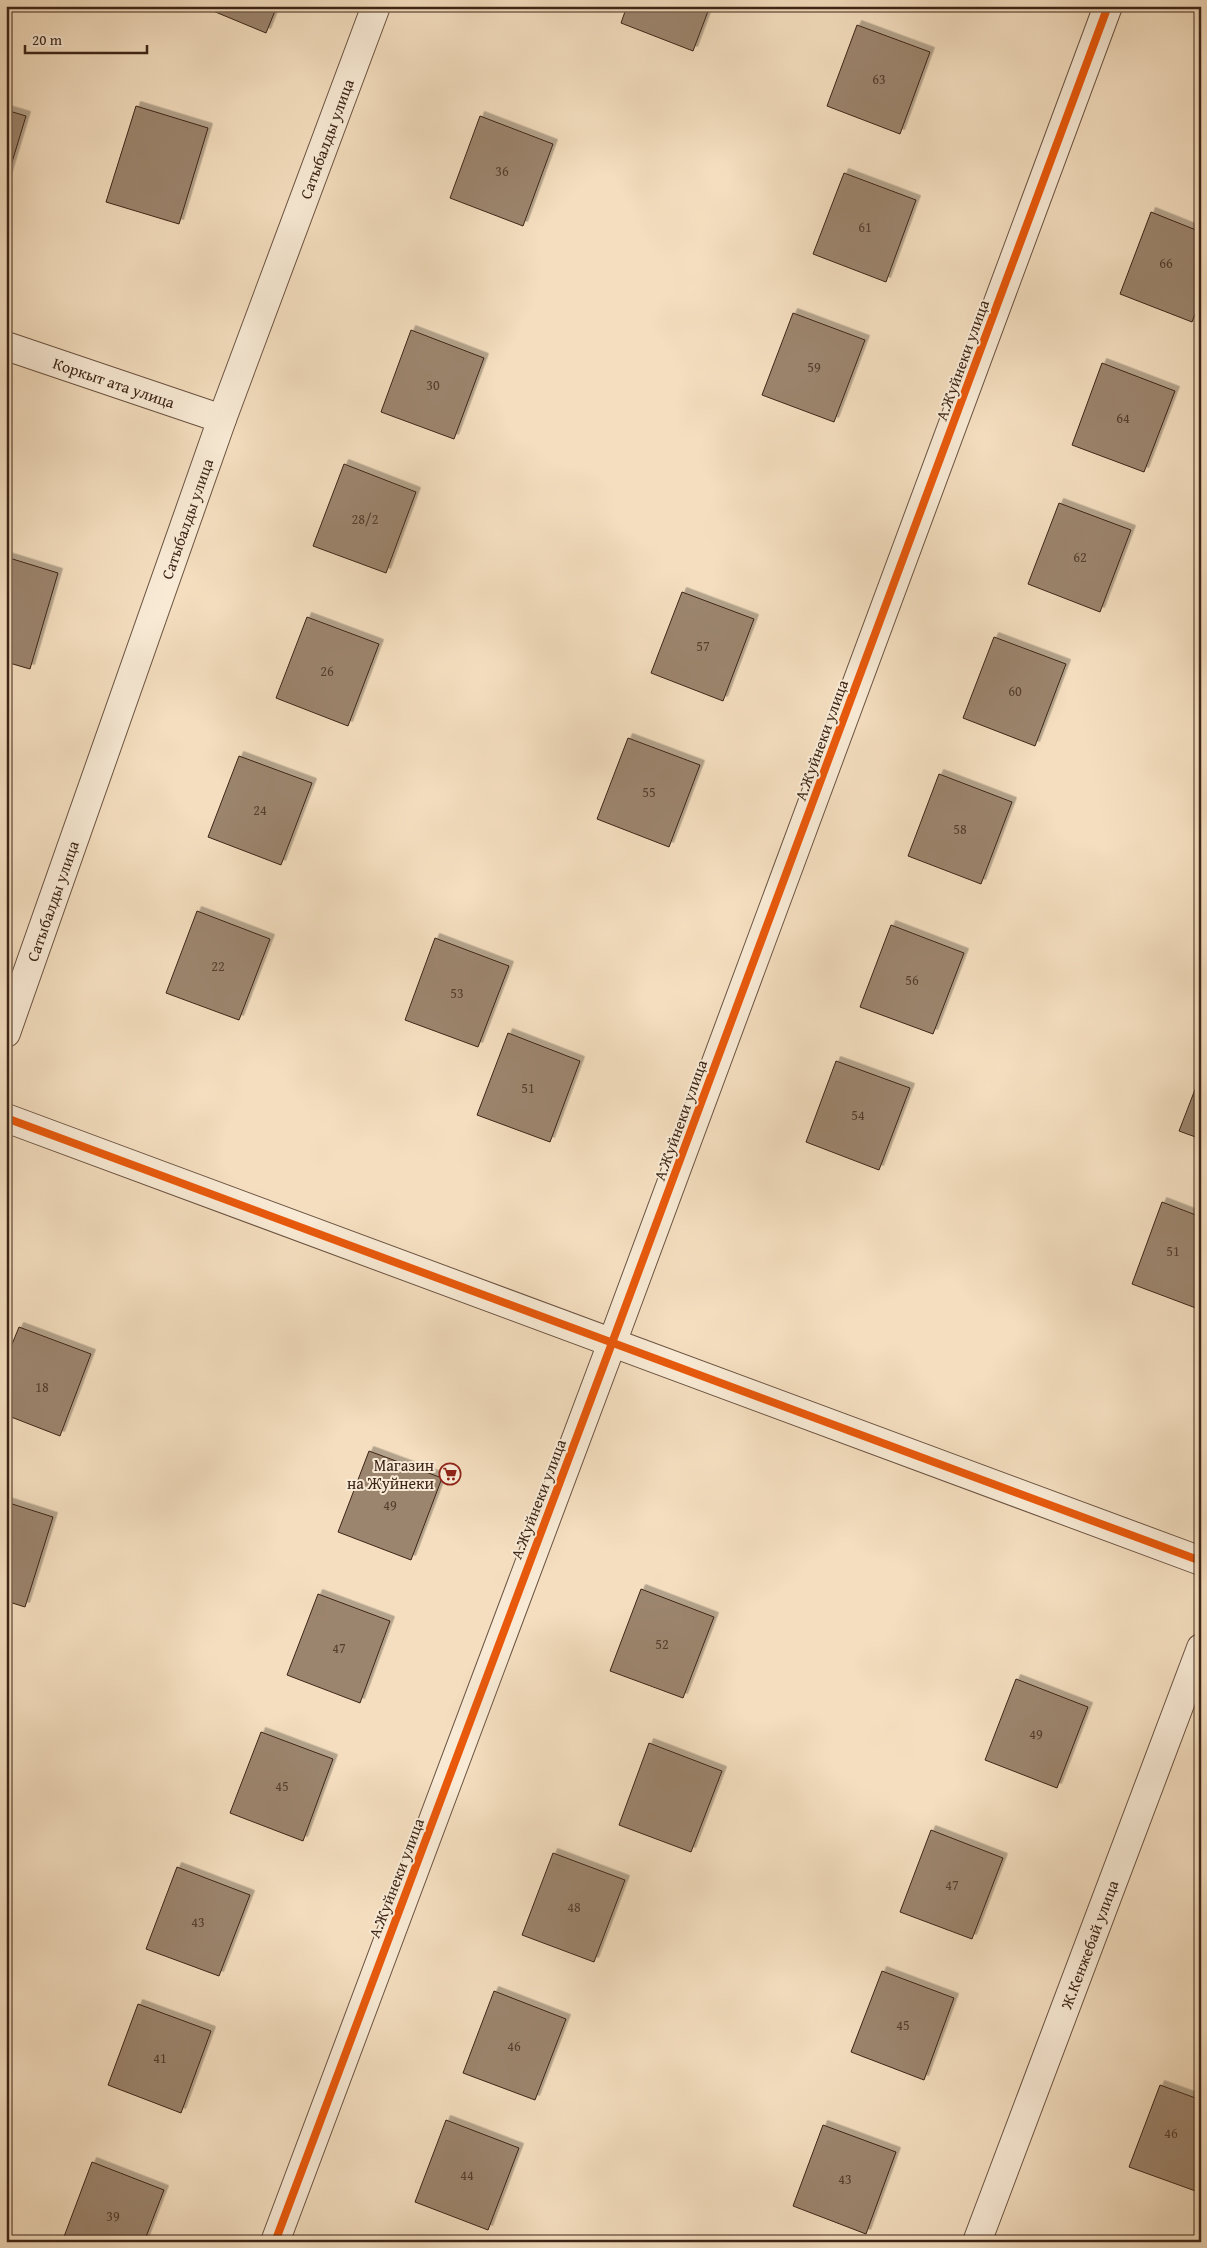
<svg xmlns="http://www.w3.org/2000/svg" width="1207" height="2248" font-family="'Gentium Book Plus',serif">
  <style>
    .building { fill: #9c856e; stroke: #3d2517; filter: url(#shadow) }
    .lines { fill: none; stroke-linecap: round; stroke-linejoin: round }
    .minor-casing { stroke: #6b5341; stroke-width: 30 }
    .minor { stroke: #f8ead5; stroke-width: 28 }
    .cycleway-casing { stroke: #f8ead5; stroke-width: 11 }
    .cycleway { stroke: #e8590c; stroke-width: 8 }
    .labels { text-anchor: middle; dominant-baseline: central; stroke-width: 4; stroke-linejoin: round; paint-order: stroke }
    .number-label { font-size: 14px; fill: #553d2d }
    .street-label { font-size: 16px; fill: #3d2517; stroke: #f8ead5 }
    .poi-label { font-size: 16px; fill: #3d2517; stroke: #f8ead5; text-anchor: end }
  </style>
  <defs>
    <filter id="shadow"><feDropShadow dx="4.5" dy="-4.5" stdDeviation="0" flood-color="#0004"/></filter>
  </defs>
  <rect width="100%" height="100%" fill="#f4debf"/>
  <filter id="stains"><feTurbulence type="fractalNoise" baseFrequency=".004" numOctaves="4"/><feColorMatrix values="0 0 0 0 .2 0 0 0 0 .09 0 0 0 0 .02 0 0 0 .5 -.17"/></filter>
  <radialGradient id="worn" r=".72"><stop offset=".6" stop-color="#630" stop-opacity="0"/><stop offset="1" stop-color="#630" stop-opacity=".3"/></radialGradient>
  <g class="building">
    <path d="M201 6H277L266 33Z"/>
    <path d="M627 6H710L693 51 621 23Z"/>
    <path d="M857 25 930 52 900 134 827 106Z"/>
    <path d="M136 106 208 128 179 224 106 202Z"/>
    <path d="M6 110 26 116 6 182Z"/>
    <path d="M480 116 553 144 523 226 450 198Z"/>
    <path d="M844 173 916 200 886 282 813 254Z"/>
    <path d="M1151 212 1201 232V299L1192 322 1120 294Z"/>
    <path d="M793 313 865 340 834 422 762 395Z"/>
    <path d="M411 330 484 358 454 439 381 412Z"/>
    <path d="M1102 363 1175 391 1144 472 1072 445Z"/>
    <path d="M344 464 416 492 386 573 313 546Z"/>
    <path d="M1059 503 1131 530 1100 612 1028 584Z"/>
    <path d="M6 557 58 573 30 669 6 662Z"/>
    <path d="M682 592 754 619 723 701 651 673Z"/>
    <path d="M307 617 379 644 348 726 276 698Z"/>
    <path d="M994 637 1066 664 1035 746 963 718Z"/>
    <path d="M628 738 700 765 669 847 597 819Z"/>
    <path d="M239 756 312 783 281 865 208 837Z"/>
    <path d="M939 774 1012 802 981 884 908 856Z"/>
    <path d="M197 911 270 939 239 1020 166 993Z"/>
    <path d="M891 925 964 953 933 1034 860 1007Z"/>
    <path d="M435 938 509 966 478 1047 405 1020Z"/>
    <path d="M508 1033 580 1061 550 1142 477 1115Z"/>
    <path d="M836 1061 910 1088 879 1170 806 1142Z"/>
    <path d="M1201 1074V1139L1179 1131Z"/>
    <path d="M1162 1202 1201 1217V1310L1132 1284Z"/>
    <path d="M19 1327 91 1354 60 1436 6 1415V1359Z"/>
    <path d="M369 1451 442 1478 411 1560 338 1532Z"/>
    <path d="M6 1502 53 1517 25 1607 6 1601Z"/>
    <path d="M641 1589 714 1617 683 1698 610 1671Z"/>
    <path d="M318 1594 390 1621 360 1703 287 1675Z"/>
    <path d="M1016 1679 1088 1707 1057 1788 985 1760Z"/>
    <path d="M261 1732 333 1759 303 1841 230 1813Z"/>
    <path d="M649 1743 722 1771 691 1852 619 1825Z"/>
    <path d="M931 1830 1003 1858 972 1939 900 1912Z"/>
    <path d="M553 1853 625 1880 594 1962 522 1935Z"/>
    <path d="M177 1867 250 1895 219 1976 146 1949Z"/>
    <path d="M882 1971 954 1998 924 2080 851 2052Z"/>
    <path d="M494 1991 566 2019 535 2100 463 2073Z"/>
    <path d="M138 2004 211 2031 181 2113 108 2085Z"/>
    <path d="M1160 2085 1201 2100V2193L1129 2167Z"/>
    <path d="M446 2120 519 2148 488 2230 415 2202Z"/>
    <path d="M823 2125 896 2152 866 2234 793 2206Z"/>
    <path d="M92 2162 164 2190 144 2242H62Z"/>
  </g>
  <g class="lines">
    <g class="minor-casing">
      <g id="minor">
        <path id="s1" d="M6 346 222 419"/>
        <path id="s2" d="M6 1033 222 419 376 6"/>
        <path d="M6 1118 1201 1561"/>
        <path d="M275 2242 612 1343 1108 6"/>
        <path id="s3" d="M977 2242 1201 1648"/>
      </g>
    </g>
    <use href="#minor" class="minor"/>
    <g class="cycleway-casing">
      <g id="cycleway">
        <path d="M6 1118 1201 1561"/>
        <path d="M275 2242 612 1343 1108 6"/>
      </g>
    </g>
    <use href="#cycleway" class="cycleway"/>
  </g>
  <defs>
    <g id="supermarket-ring" transform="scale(1.125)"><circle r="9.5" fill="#f8ead5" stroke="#8f2418" stroke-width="1.5"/><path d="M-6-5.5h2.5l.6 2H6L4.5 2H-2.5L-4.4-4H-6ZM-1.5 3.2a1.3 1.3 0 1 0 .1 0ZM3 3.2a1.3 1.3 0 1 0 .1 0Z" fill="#8f2418"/></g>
  </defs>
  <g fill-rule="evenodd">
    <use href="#supermarket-ring" x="450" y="1474"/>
  </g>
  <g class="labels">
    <g class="number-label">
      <text x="879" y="79">63</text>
      <text x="502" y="171">36</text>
      <text x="865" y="227">61</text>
      <text x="1166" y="263">66</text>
      <text x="814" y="367">59</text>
      <text x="433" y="385">30</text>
      <text x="1123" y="418">64</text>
      <text x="365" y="519">28/2</text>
      <text x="1080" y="557">62</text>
      <text x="703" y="646">57</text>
      <text x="327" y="671">26</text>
      <text x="1015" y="691">60</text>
      <text x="649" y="792">55</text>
      <text x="260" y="810">24</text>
      <text x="960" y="829">58</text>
      <text x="218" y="966">22</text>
      <text x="912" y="980">56</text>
      <text x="457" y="993">53</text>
      <text x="528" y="1088">51</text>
      <text x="858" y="1115">54</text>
      <text x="1173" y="1251">51</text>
      <text x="42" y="1387">18</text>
      <text x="390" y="1505">49</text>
      <text x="662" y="1644">52</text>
      <text x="339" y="1648">47</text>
      <text x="1036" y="1734">49</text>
      <text x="282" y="1786">45</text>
      <text x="952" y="1885">47</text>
      <text x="574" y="1907">48</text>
      <text x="198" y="1922">43</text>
      <text x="903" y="2025">45</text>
      <text x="514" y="2046">46</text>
      <text x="160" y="2058">41</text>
      <text x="1171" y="2133">46</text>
      <text x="467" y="2175">44</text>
      <text x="845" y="2179">43</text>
      <text x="113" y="2216">39</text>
    </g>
    <g class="street-label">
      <text stroke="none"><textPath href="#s2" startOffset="950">Сатыбалды улица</textPath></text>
      <text transform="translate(962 360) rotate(-70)">А.Жуйнеки улица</text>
      <text stroke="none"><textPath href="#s1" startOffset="114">Коркыт ата улица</textPath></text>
      <text stroke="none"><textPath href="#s2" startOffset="545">Сатыбалды улица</textPath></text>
      <text transform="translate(821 740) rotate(-70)">А.Жуйнеки улица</text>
      <text stroke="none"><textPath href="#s2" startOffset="140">Сатыбалды улица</textPath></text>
      <text transform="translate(680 1120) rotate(-70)">А.Жуйнеки улица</text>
      <text transform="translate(538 1499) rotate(-69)">А.Жуйнеки улица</text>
      <text transform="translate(396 1878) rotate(-69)">А.Жуйнеки улица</text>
      <text stroke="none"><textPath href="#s3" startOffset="318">Ж.Кенжебай улица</textPath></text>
    </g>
    <g class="poi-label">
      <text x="434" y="1465">Магазин<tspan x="434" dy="18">на Жуйнеки</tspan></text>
    </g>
  </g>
  <rect width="1207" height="2248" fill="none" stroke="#f4debf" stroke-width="25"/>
  <rect x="8" y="8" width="1192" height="2233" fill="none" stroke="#3d2517" stroke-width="2.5"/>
  <rect x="12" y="12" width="1182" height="2223" fill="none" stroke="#3d2517"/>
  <path d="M25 45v8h122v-8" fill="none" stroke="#3d2517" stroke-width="2.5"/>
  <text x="32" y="45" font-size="15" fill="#3d2517" stroke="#f8ead5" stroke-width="4" paint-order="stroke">20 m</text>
  <rect width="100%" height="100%" filter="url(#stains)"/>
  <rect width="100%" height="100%" fill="url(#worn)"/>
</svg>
